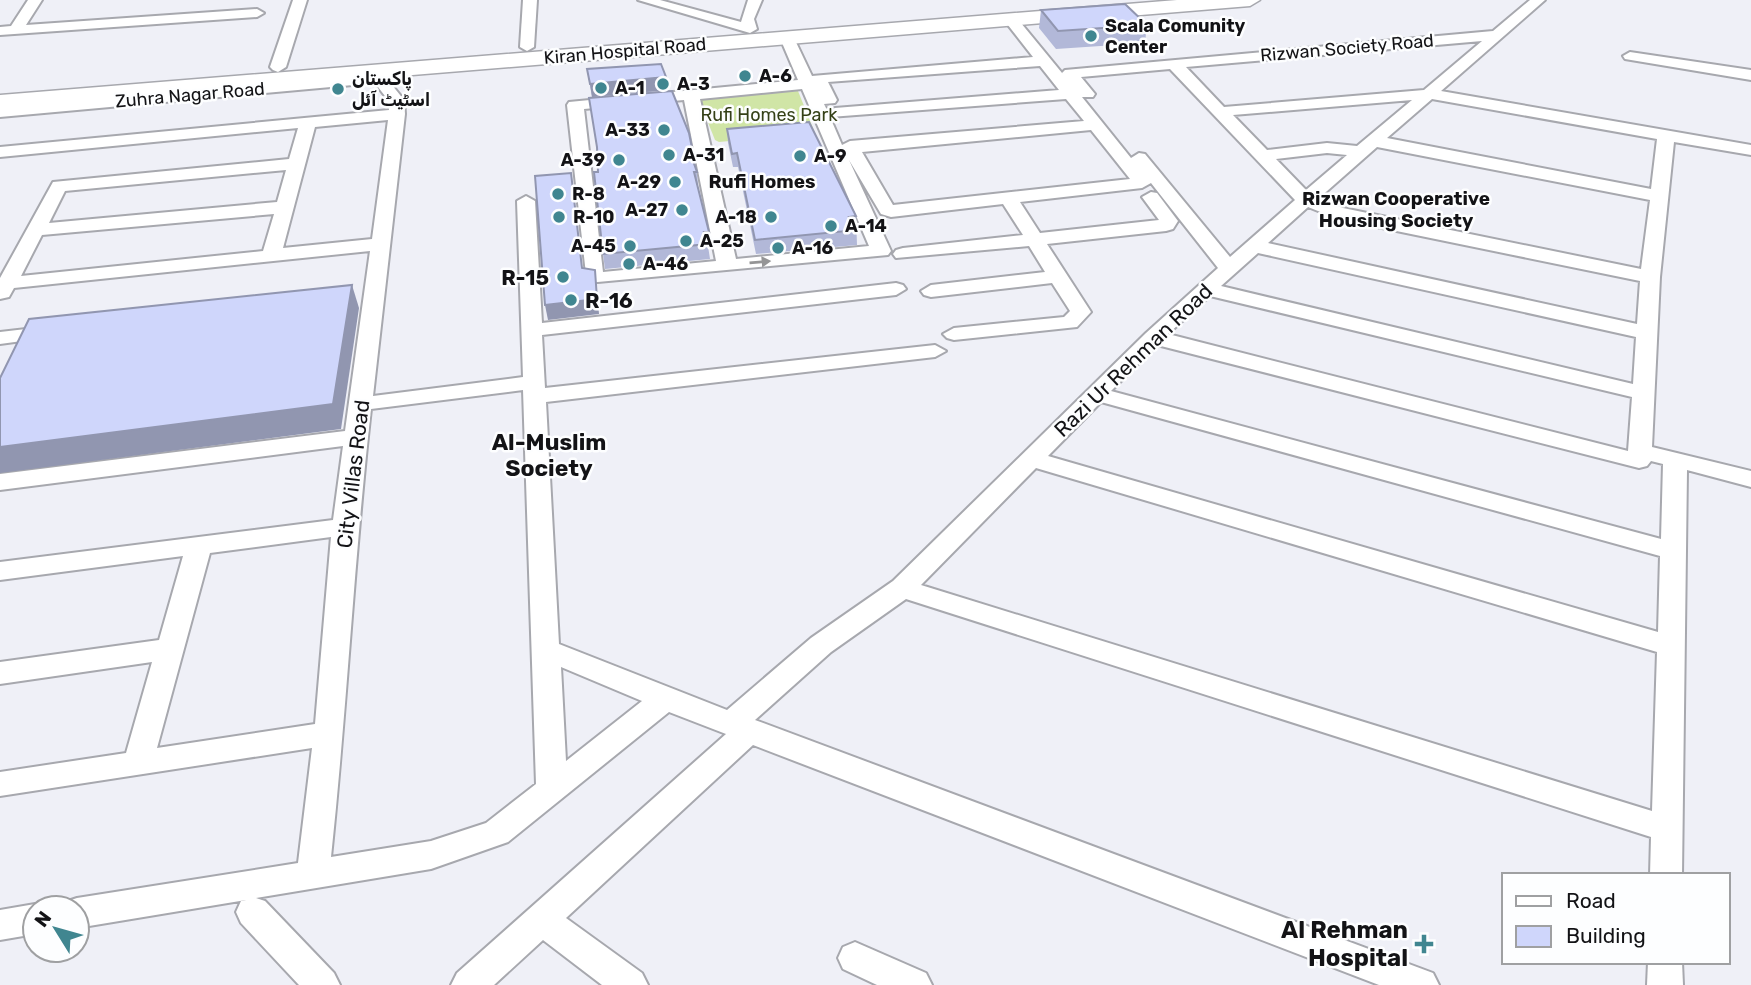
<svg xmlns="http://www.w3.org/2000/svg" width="1751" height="985" font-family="Rubik,Vazirmatn,sans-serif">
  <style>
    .green { fill: #d0e5a6 }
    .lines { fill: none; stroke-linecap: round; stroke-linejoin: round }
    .street-casing { stroke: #a7a8ae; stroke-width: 4 }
    .secondary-casing { stroke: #a7a8ae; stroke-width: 3 }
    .street { fill: #fff; fill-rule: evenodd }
    .secondary { fill: #fff; fill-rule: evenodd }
    .wall { fill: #b2b8d8 }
    .shaded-wall { fill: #9196b0 }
    .building { fill: #cfd6fb; stroke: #9196b0; stroke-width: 2 }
    .oneway { fill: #959596 }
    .poi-dot { fill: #408690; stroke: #fdfeff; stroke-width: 2.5 }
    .labels { text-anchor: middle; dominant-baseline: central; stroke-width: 5; stroke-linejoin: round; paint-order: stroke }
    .far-poi-label { font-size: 18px; font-weight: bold; fill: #131316; stroke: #fdfeff; text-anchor: start }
    .far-street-label { font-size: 18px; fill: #131316; stroke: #fdfeff }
    .far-park-label { font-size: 18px; fill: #344017; stroke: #fdfeff }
    .far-neighbourhood-label { font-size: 19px; font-weight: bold; fill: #131316; stroke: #fdfeff }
    .poi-label { font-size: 21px; font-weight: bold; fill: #131316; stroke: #fdfeff; text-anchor: end }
    .street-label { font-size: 21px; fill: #131316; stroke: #fdfeff }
    .neighbourhood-label { font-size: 23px; font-weight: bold; fill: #131316; stroke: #fdfeff }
    .near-poi-label { font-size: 24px; font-weight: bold; fill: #131316; stroke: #fdfeff; text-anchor: end }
  </style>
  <rect width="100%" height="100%" fill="#eff0f7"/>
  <path class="green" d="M798 91 815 133 719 142 715 140 699 100Z"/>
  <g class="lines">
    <g class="street-casing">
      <g id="street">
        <path d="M28 0H42L26 25 257 9 264 13 257 17 0 35V27L11 26Z"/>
        <path d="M293 0H307L286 67 278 72 273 70 270 67Z"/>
        <path d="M523 0H537L534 47 527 51 520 47Z"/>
        <path d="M638 0H660L741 22 748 0H762L754 19 757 29 750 33Z"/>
        <path d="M1530 0H1545L1441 91 1751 145V155L1674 142 1660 277 1652 447 1751 471V487L1687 470 1682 875H1650L1651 837 906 599 831 652 755 720 1433 973 1439 985H1379L753 745 566 918 642 973 648 985H602L543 940 494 985H451L457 973 726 734 669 712 508 842 431 869 256 898 265 901 334 973 340 985H299L241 923 236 912 241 901 246 900 77 928V908H63L65 902 77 898 298 863 312 748 0 796V772L126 753 152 662 0 684V662L159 640 183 556 0 580V562L333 520 343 446 0 490V474L345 431 370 251 14 288 9 297 0 299V278L53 182 289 159 298 128 0 157V147L389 110 388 100 375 83 0 117V107L384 75 404 100 405 114 373 396 523 377 517 201 526 196 535 201 542 323 896 283 903 285 906 289 896 295 542 335 545 388 935 345 946 351 935 357 546 402 559 644 727 710 811 638 893 581 1146 333 1218 268 1151 183 1142 188 1020 202 1040 233 1159 220 1142 197 1151 192 1157 193 1178 221 1173 229 1166 231 1047 244 1091 312 1077 327 954 340 947 338 943 334 954 328 1064 317 1070 311 1052 283 931 297 924 295 921 291 931 285 1045 272 1029 246 896 258 893 254 896 250 903 248 1023 235 1003 204 891 217 881 214 849 160 891 251 888 255 587 283 567 105 569 102 798 80 780 38 787 34 794 38 812 76 1033 57 1004 20 1011 16 1016 17 1076 90 1062 73 1065 70 1493 31ZM1482 41 1424 90 1224 107 1186 67ZM1040 66 1059 90 835 108 828 112 824 104 835 103 837 100 828 82ZM1170 69 1295 200 1230 257 1145 154 1139 153 1131 158 1082 97H1093L1095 94 1081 77ZM802 89 869 246 736 259 700 99ZM1066 99 1084 121 850 141 842 145 830 117ZM1432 99 1657 139 1651 189 1387 138ZM684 100 716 261 603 272 584 109ZM1412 100 1357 146 1327 143 1267 150 1233 115ZM388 120 372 239 283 248 315 127ZM1091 130 1130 179 893 205 862 152ZM1377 147 1650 200 1641 269 1343 208 1318 199ZM1327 153 1347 155 1306 190 1276 159ZM286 170 277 202 49 223 65 191ZM1308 207 1338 219 1640 281 1637 324 1268 243ZM274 214 263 251 21 276 42 235ZM1258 253 1636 337 1633 384 1221 286ZM1210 296 1632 397 1628 451 1168 334ZM1157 345 1639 468 1647 466 1651 461 1663 464 1661 539 1111 391ZM523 390 536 784 486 823 431 841 331 857C347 708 354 558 371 409ZM1101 402 1660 556 1658 632 1048 456ZM1036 468 1657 652 1652 811 921 585ZM331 537 315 724 157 748 210 553ZM561 667 642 701 566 761Z"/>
        <path d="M1630 52 1751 70V80L1625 59 1623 56Z"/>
        <path d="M52 326 62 332 59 336 0 344V332Z"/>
        <path d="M35 904 46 908H35V934L0 940V910Z"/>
        <path d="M855 942 926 973 932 985H877L843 969 838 958 843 947Z"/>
        <path d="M1648 962H1682L1683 985H1647Z"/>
      </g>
    </g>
    <g class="secondary-casing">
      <path id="secondary" d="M1177 0H1260L1250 6 0 109V95Z"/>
    </g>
    <use href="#street" class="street"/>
    <use href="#secondary" class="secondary"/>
  </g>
  <g class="wall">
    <path d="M1041 10 1147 25 1145 43 1056 49 1039 28Z"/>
    <path d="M587 69 666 77 668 90 592 97Z"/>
    <path d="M727 129 856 216 857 245 756 254 738 167H733L728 143Z"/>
    <path d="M694 158 695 167 697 172 698 186 709 232 710 246H708L710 259 605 269 603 254Z"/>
  </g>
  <g class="shaded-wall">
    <path d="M666 77 668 90 592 97 590 84Z"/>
    <path d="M595 270 599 314 548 320 545 305Z"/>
    <path d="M352 285 359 308 341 429 0 473V447Z"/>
  </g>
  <g class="building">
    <path d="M1125 4 1147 25 1058 31 1041 10Z"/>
    <path d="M661 64 666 77 590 84 587 69Z"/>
    <path d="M672 91 689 133 694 158H692L697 172H694L709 232H704L708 244 603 254 594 172H598L597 147 589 98Z"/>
    <path d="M809 122 856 216 849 217 857 230 755 240 737 153 732 154 727 129Z"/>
    <path d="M571 173 582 268 595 270 597 299 545 305 535 176Z"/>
    <path d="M352 285 333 404 0 447V378L29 319Z"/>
  </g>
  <defs><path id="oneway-solid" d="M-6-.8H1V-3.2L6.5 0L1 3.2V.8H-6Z" transform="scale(1.75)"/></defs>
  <use class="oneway" href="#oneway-solid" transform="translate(760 262) rotate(-5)"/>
  <g class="poi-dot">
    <circle cx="1091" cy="36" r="7"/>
    <circle cx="745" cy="76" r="7"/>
    <circle cx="663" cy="84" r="7"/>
    <circle cx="601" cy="88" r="7"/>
    <circle cx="338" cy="89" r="7"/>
    <circle cx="664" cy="130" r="7"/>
    <circle cx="669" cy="155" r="7"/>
    <circle cx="800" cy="156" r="7"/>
    <circle cx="619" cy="160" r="7"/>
    <circle cx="675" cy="182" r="7"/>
    <circle cx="558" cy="194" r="7"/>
    <circle cx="682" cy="210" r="7"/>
    <circle cx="559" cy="217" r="7"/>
    <circle cx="771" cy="217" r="7"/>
    <circle cx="831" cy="226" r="7"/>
    <circle cx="686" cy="241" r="7"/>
    <circle cx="630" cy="246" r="7"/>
    <circle cx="778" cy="248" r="7"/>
    <circle cx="629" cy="264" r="7"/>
    <circle cx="563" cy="277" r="7"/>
    <circle cx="571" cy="300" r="7"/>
    <path d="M1420.5 933.5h7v7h7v7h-7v7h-7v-7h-7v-7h7z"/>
  </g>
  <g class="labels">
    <g class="far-poi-label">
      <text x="1105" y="26">Scala Comunity<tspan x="1105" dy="21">Center</tspan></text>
      <text x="759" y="76">A-6</text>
      <text x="352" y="79">پاکستان<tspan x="352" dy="21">اسٹیٹ آئل</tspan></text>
      <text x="677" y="84">A-3</text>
      <text x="615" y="88">A-1</text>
      <text x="650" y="130" text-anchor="end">A-33</text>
      <text x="683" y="155">A-31</text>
      <text x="814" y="156">A-9</text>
      <text x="605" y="160" text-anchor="end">A-39</text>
      <text x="661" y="182" text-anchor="end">A-29</text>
      <text x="572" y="194">R-8</text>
      <text x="668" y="210" text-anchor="end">A-27</text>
      <text x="573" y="217">R-10</text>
      <text x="757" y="217" text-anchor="end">A-18</text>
      <text x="845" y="226">A-14</text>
      <text x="700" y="241">A-25</text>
      <text x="616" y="246" text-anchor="end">A-45</text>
      <text x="792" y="248">A-16</text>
      <text x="643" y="264">A-46</text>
    </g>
    <g class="far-street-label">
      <text transform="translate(1347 48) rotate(-5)">Rizwan Society Road</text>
      <text transform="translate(625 51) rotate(-5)">Kiran Hospital Road</text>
      <text transform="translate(190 95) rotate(-5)">Zuhra Nagar Road</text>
    </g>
    <g class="far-park-label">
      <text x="769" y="115">Rufi Homes Park</text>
    </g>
    <g class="far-neighbourhood-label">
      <text x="762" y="181">Rufi Homes</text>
      <text x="1396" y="198">Rizwan Cooperative<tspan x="1396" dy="22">Housing Society</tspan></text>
    </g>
    <g class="poi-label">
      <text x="549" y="277">R-15</text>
      <text x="585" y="300" text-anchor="start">R-16</text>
    </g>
    <g class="street-label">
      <text transform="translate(1133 360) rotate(-44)">Razi Ur Rehman Road</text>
      <text transform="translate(353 474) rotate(-83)">City Villas Road</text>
    </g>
    <g class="neighbourhood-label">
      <text x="549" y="442">Al-Muslim<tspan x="549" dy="26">Society</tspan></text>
    </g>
    <g class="near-poi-label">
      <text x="1408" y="930">Al Rehman<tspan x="1408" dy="28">Hospital</tspan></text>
    </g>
  </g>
  <rect x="1502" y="873" width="228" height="91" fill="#fdfeff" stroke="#9fa0a2" stroke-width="2"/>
  <rect x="1516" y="896" width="35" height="10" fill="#ffffff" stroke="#9fa0a2" stroke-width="2"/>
  <text x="1566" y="908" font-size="21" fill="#131316">Road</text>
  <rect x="1516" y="926" width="35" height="21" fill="#cfd6fb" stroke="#9fa0a2" stroke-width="2"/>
  <text x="1566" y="943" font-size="21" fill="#131316">Building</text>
  <g transform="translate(56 929) rotate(307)"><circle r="33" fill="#fdfeff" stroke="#9fa0a2" stroke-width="2"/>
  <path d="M0-5L12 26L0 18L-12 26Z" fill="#408690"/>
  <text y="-10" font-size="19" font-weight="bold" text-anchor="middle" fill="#131316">N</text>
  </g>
</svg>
